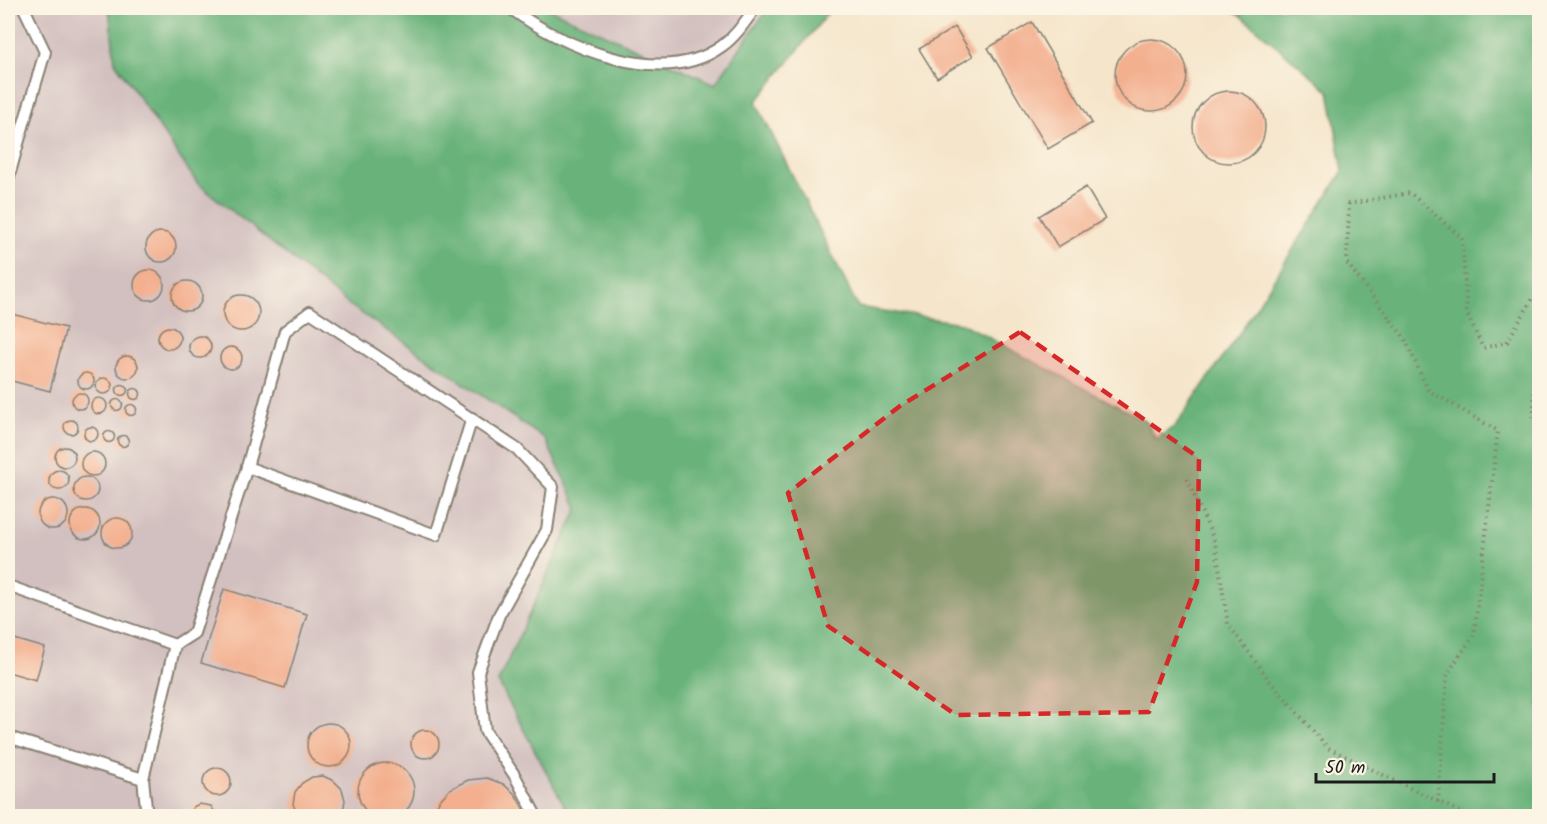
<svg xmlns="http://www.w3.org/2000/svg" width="1547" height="824" font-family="Kalam,sans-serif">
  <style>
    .industrial { fill: #d2bfbf }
    .forest { fill: #69b27a; stroke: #42674b; stroke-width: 1.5 }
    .building { fill: #f3af8e }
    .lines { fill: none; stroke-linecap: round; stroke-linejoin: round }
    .lane-casing { stroke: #888073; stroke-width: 14 }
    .path { stroke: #888073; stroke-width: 4; stroke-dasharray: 1.5 4.5; stroke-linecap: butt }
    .lane { stroke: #fff; stroke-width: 10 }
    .marked { fill: #d62828; fill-opacity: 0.2; stroke: #d62828; stroke-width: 4.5; stroke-dasharray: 12 8; stroke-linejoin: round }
  </style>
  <rect width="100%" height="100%" fill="#fcf5e5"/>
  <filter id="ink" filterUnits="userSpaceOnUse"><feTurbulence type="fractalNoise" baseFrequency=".0167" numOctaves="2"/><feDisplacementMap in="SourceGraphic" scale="12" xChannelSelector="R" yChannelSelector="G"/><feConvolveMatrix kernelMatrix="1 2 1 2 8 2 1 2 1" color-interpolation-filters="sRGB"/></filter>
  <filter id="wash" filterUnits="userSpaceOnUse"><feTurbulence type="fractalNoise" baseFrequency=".008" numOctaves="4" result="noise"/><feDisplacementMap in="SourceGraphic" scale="24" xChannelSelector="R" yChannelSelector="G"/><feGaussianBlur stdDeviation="1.35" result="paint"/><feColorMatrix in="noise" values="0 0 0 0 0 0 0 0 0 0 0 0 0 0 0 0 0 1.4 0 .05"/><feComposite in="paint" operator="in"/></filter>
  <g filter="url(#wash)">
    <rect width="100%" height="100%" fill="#f5e5ca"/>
    <g class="industrial">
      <path d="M8 8H109L115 62 197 183 348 304 545 439 578 508 498 682 570 816H8Z"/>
      <path d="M547 8H768L715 84Z"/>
    </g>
    <path class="forest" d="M109 8H547L715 84 768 8H832L756 102 858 307 961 323 1146 421 1156 439 1175 426 1241 331 1343 171 1329 91 1239 14 1227 8H1539V816H1508L1500 808 1480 816H570L498 682 578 508 545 439 348 304 197 183 115 62Z"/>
    <g id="blocks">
      <g class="building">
        <path d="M1032 22 1092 123 1048 149 988 48Z"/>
        <path d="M955 27 973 56 937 78 919 49Z"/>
        <circle cx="1151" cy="75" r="36"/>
        <circle cx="1229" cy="127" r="36"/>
        <path d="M1086 187 1105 219 1058 247 1039 216Z"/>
        <circle cx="161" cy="247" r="15"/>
        <circle cx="149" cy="285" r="15"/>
        <circle cx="187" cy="296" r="15"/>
        <circle cx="241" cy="313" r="18"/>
        <path d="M8 313 66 328 50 391 8 380Z"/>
        <circle cx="169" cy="338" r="11"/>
        <circle cx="200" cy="347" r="11"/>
        <circle cx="231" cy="358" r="11"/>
        <circle cx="127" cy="367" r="11"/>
        <circle cx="86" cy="381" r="8"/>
        <circle cx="104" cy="386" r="8"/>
        <circle cx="122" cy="390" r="5.5"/>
        <circle cx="135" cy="394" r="5.5"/>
        <circle cx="80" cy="401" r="8"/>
        <circle cx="99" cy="406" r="8"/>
        <circle cx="117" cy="405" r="5.5"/>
        <circle cx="131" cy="410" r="5.5"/>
        <circle cx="71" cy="427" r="7"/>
        <circle cx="91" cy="434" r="7"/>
        <circle cx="109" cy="437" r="5.5"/>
        <circle cx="123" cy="441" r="5.5"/>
        <circle cx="65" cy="457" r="10"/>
        <circle cx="93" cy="464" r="12"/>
        <circle cx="59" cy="480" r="10"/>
        <circle cx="86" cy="489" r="12"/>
        <circle cx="53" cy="514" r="15"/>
        <circle cx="85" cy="524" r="15"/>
        <circle cx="117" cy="533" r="15"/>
        <path d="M224 589 307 614 285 688 201 663Z"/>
        <path d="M8 637 45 648 36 680 8 672Z"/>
        <circle cx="329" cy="745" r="22"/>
        <circle cx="425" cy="744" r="14"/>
        <circle cx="386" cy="791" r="28"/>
        <circle cx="217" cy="782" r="14"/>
        <path d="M323 776 334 781 342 789 345 800 343 812 340 816H298L293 804 295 792 302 783 312 777Z"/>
        <path d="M487 778 503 784 515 794 527 816H433L439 801 450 789 468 780Z"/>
        <path d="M199 804 211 806 217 816H189L193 807Z"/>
      </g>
    </g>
  </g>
  <g filter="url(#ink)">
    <use href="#blocks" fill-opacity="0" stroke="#888073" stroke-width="1.5"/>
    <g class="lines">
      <g class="lane-casing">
        <g id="lane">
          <path d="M510 8C561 46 662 90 722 46 736 36 745 22 755 8"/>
          <path d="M8 143 17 147 8 180"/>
          <path d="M17 147 45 52 24 8"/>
          <path d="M247 467 436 535 472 418"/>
          <path d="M8 586 175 645 143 779"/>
          <path d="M175 645 194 633 247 467 285 331 310 312 517 449 553 487 547 530 499 615 478 672 485 731 515 776 536 816"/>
          <path d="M8 737 143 779 147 816"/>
        </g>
      </g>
      <g class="path">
        <path d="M1540 339 1537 346 1533 419 1540 430"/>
        <path d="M1187 479 1215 542 1228 624 1269 680 1328 748 1468 816"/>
        <path d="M1438 802 1447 674 1474 635 1498 431 1428 390 1404 337 1347 263 1349 204 1410 193 1462 238 1467 314 1483 348 1507 342 1540 286"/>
      </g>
      <use href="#lane" class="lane"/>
    </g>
  </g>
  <path class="marked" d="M1020 332 1199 458 1197 582 1149 712 956 715 828 626 788 493 900 406Z"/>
  <rect width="1547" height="824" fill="none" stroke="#fcf5e5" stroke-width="30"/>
  <path d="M1316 773v9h178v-9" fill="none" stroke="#1c1c1c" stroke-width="3"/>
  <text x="1325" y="773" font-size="18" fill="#1c1c1c" stroke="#fcf5e5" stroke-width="4.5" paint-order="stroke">50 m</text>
</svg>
